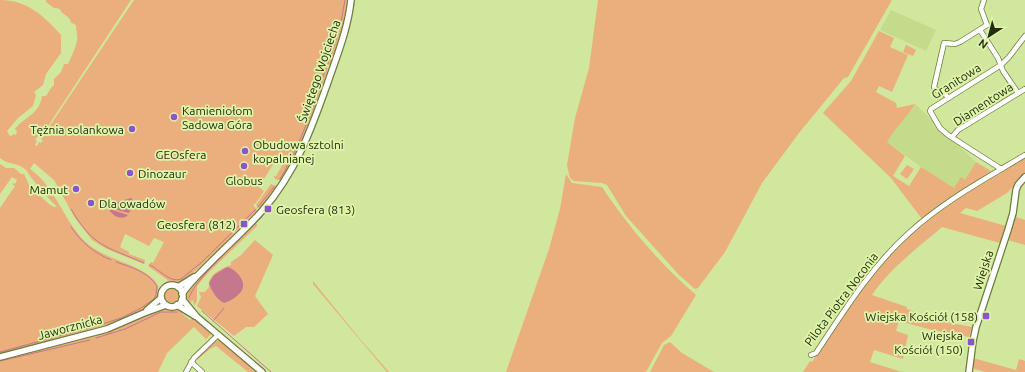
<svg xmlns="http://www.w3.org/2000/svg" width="1025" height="372" font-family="Ubuntu,sans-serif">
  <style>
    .built { fill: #c3db8a }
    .green { fill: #eaaf7c }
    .water { fill: #c5778d }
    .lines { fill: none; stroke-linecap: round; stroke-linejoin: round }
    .stream { stroke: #c5778d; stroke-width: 1 }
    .minor-casing { stroke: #6c7f39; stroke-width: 6 }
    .tertiary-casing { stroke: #6c7f39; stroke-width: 8 }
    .minor { stroke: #fff; stroke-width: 4.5 }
    .tertiary { stroke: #fff; stroke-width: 5.5 }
    .poi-dot { fill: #8b54cb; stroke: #def5aa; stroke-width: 1.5 }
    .labels { text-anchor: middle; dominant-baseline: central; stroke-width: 3.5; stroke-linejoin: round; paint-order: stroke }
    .street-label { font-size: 12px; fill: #242c0e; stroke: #def5aa }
    .poi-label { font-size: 12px; fill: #242c0e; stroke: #def5aa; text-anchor: start }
    .park-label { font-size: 12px; fill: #3d240c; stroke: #def5aa }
  </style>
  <rect width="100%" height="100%" fill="#d1e79d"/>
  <g class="built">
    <path d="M891 10 936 30 926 51 880 30Z"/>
    <path d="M915 104 976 162 965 180 954 188 921 167 887 142 894 129 900 124Z"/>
  </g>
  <g class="green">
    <path d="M0 0C27 0 44 16 61 35V53L46 74 43 85 34 92 36 95 33 106 18 118 7 131 9 135 11 136 14 134 16 135 17 131 15 129C24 117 40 114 42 96H46L51 88 54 85V79L61 72 64 64H68C70 60 76 47 77 41 78 36 76 30 76 25L70 22 71 21 68 17 61 12V10L57 8H54L46 2V0H131L52 120 40 138 38 136 35 140 37 141 35 145 37 146 39 142 41 143 43 140 41 139 134 0H347C345 23 338 44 330 65L324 64 328 69C315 107 303 147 281 181L275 179 274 176H276L283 164H285L277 158 259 187 264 191 256 203 253 205 257 210 256 212 198 269 181 282 169 281 148 266 151 262 153 263 164 242 154 238 149 246 125 234 120 247 129 252V254L145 260 144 264 107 249 92 240 75 218 54 180 34 163 30 169C57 188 64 224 89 245 107 260 147 266 157 284 159 287 159 294 157 298 141 322 31 345 0 353V208L15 186 12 184 13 183 15 184 17 180 12 177 0 194V164L6 168H14L21 174H24L30 187 49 204 54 207H57C49 199 41 190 34 181 30 177 29 173 25 169 16 162 8 165 0 158Z"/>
    <path d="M598 0H892L848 77 844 78 799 133 762 183 725 252 698 288 695 289 679 275 626 216 607 185 602 183 574 181 570 178 567 165 575 118 589 68Z"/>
    <path d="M879 31 894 38 890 47 908 55 892 92 879 86 876 92 896 103 897 108 915 104C907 117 895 128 887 142L905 156 893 176 909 186 921 167 954 188 961 177 965 180 976 162 991 171 938 207 922 219 891 178 823 113 851 81Z"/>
    <path d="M906 45 916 50 913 56 903 52Z"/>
    <path d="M1025 158V174L1007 193 977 211 966 208 960 213 1006 226 1000 243 942 227C918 248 890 268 872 295L907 307V309L934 320 972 327 969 337 932 330 899 321 896 331 908 335 903 359 874 350 870 362 902 372H803L810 361 812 362C838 323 862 281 895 248 932 211 979 183 1025 158Z"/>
    <path d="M907 165 914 169 907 179 900 174Z"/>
    <path d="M566 174 572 183 602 187C628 226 660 264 696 295L671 336 662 343 646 372H506L549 249 560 209Z"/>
    <path d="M271 184 276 186 277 187 261 207 258 208 256 205Z"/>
    <path d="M1016 217 1025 220V245L1008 240Z"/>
    <path d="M254 222 257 224V226L208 273 197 286V301L194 306 193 300 189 304C184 299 186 294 190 289L188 288Z"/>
    <path d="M255 240 273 255 255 296 268 314 254 327H246L234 336 197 306 201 297 199 292H205L209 287C207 275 222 268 231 265V262L241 255Z"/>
    <path d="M313 281 360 339 389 372H387L313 284Z"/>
    <circle cx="172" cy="296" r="7"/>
    <path d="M167 307C172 309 177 308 183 310L181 313 190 320 193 318 211 334 206 339 194 327 167 353 158 372H0V360L86 338 106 332Z"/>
    <path d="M216 341H219L257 372H248L216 346 210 349 198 359 197 358Z"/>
    <path d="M670 342 682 353 714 372H650L664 345Z"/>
    <path d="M973 358 1016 370 1019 359 1025 361V372H985L972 368Z"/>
  </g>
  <g class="water">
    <path d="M131 198 134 202 129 213 110 208V206L112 204Z"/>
    <path d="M109 209 128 215C122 221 112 216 109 209Z"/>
    <path d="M227 267C234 268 245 279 243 287 242 294 231 301 224 303 217 300 211 290 209 283L214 275Z"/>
  </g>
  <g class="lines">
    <g class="stream">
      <path d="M328 64 340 27 345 0"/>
      <path d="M280 179C301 145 313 106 326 68"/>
      <path d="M258 207 274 187"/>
      <path d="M71 209C93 247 107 247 144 263"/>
      <path d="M260 219 262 217"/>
      <path d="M71 227C81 242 94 253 111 260"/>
      <path d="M150 265C160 270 170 283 181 279L202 262 256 209"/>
      <path d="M189 298C192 282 242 237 255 224"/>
      <path d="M202 311 271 372"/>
      <path d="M214 320 224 308"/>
      <path d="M96 338 125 329 161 312H177"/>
      <path d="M0 352 96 326 121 318 141 308 154 299 156 295 157 286C148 272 131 267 116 262"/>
      <path d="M0 361 90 340"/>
    </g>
    <g class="minor-casing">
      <g id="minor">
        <path d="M980 30 998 58 1003 71 1018 93"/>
        <path d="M948 98 944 92 936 90 934 87 944 43 955 44 960 42 987 25 981 9 984 0"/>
        <path d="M952 137 958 130 1025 89"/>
        <path d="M1002 169 998 167 948 135 940 128 930 111 931 109 1001 65 1009 57 1025 36"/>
        <path d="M811 355 816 353C844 311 871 267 909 233 944 201 985 179 1025 155"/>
        <path d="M191 362 202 372"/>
        <path d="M186 372 194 358 218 335"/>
      </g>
    </g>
    <g class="tertiary-casing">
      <g id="tertiary">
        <circle cx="172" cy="296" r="11"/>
        <path d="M178 287 194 277"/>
        <path d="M182 294C190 282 201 272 211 262 228 245 246 229 262 211 297 171 312 127 329 79 338 53 348 28 351 0"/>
        <path d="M182 299 197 317 262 372"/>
        <path d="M177 305 195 316"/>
        <path d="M147 310 161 298"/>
        <path d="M0 357 107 329 144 313 166 305"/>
        <path d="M969 372 973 341 976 327 1008 230 1013 213 1016 190 1018 185 1025 177"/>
      </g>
    </g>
    <use href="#minor" class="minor"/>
    <use href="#tertiary" class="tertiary"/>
  </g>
  <g class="poi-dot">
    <circle cx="174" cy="117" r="4"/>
    <circle cx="132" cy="129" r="4"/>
    <circle cx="245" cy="151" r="4"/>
    <circle cx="244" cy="166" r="4"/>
    <circle cx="130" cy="173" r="4"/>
    <circle cx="76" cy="189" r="4"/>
    <circle cx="91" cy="203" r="4"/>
    <rect x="264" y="205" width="8" height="8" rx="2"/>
    <rect x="240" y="220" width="8" height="8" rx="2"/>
    <rect x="982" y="312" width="8" height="8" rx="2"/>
    <rect x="967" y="338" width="8" height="8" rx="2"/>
  </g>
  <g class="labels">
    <g class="street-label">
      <text transform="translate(319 71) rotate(-71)">Świętego Wojciecha</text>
      <text transform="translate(956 81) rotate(-32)">Granitowa</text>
      <text transform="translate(983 104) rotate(-33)">Diamentowa</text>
      <text transform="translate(983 270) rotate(-72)">Wiejska</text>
      <text transform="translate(841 299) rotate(-53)">Pilota Piotra Noconia</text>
      <text transform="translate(70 327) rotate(-15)">Jaworznicka</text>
    </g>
    <g class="poi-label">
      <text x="182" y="110">Kamieniołom<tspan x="182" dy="14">Sadowa Góra</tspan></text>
      <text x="124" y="129" text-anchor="end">Tężnia solankowa</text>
      <text x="253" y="144">Obudowa sztolni<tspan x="253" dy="14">kopalnianej</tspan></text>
      <text x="138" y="173">Dinozaur</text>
      <text x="244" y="180" text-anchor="middle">Globus</text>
      <text x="68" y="189" text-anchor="end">Mamut</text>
      <text x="99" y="203">Dla owadów</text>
      <text x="276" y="209">Geosfera (813)</text>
      <text x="236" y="224" text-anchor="end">Geosfera (812)</text>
      <text x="978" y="316" text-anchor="end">Wiejska Kościół (158)</text>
      <text x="963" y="335" text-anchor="end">Wiejska<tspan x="963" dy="14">Kościół (150)</tspan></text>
    </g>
    <g class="park-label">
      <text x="181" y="154">GEOsfera</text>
    </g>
  </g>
  <g transform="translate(989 36) rotate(216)" stroke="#def5aa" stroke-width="3" paint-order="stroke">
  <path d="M0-3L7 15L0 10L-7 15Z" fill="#242c0e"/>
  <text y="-6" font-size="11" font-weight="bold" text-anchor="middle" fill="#242c0e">N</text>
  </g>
</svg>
